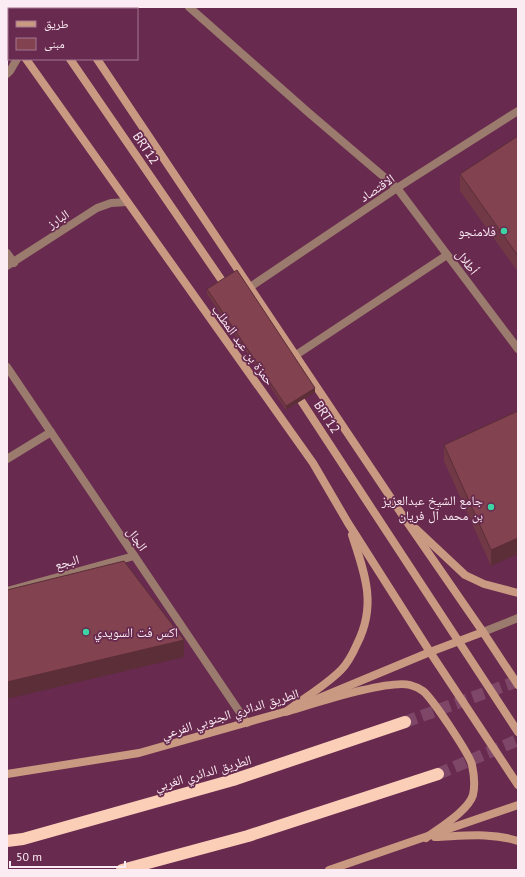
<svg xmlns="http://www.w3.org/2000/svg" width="525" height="877" font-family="'PT Sans','Noto Naskh Arabic',sans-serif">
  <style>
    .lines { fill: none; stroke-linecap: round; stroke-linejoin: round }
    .highway-tunnel { stroke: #7e4767; stroke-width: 12; stroke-dasharray: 12 6; stroke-linecap: butt }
    .lane { stroke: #9a7b6d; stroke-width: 8 }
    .street { stroke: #9a7b6d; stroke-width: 8 }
    .secondary { stroke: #ca9982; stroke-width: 8 }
    .highway { stroke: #fbceb8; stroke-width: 12 }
    .secondary-bridge { stroke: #ca9982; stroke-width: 8 }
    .wall { fill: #703945 }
    .shaded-wall { fill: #5b2e38 }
    .building { fill: #824250; stroke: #5b2e38 }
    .poi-dot { fill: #3dd4a3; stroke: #682a4e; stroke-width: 1.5 }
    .labels { text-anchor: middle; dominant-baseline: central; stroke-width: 3.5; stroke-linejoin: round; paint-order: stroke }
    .street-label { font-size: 13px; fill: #fbebf3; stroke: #682a4e }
    .poi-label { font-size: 13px; fill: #fbebf3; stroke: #682a4e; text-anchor: end }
  </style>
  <rect width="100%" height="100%" fill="#682a4e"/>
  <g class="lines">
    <g class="highway-tunnel">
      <path d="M405 722 518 681"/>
      <path d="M438 774 518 740"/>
    </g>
    <path class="lane" d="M189 7 309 113 397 188"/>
    <g class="street">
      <path d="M7 74 10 71 17 59"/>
      <path d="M397 188 518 349"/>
      <path d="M7 253 14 263"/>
      <path d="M7 266 97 208 111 203 127 202"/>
      <path d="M250 287 397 188 518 111"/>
      <path d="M296 355 447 255"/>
      <path d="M7 367 247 723"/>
      <path d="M7 459 51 432"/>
      <path d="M7 591 134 556"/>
      <path d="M483 632 518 618"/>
    </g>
    <g class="secondary">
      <path d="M34 7 36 9"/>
      <path d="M63 7 64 9"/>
      <path d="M7 32 9 35"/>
      <path d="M26 59 313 463 348 523 430 652"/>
      <path d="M70 59 227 288"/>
      <path d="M97 59 405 519 483 632 430 652 312 701"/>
      <path d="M296 393 518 732"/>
      <path d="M416 529 465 575 484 584 518 593"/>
      <path d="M287 711C304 698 325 686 341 670 348 663 353 653 357 644 377 605 365 574 352 535"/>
      <path d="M7 774 139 753 291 710"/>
      <path d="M435 837C463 836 491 832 518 841"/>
      <path d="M329 870 518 805"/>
    </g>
    <g class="highway">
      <path d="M7 841 23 839 233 780 405 722"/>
      <path d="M122 870 248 836 438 774"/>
    </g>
    <g class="secondary-bridge">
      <path d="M483 632 518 685"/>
      <path d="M430 652 518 785"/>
      <path d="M285 712C310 705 388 679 410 685 414 686 419 688 423 691 432 698 470 755 472 765 474 774 475 786 473 795 468 811 439 828 426 838"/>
    </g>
  </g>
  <g class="wall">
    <path d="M518 136V272L460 191V174Z"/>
    <path d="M207 289 315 392 286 410 207 294Z"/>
    <path d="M518 411 491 566 444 461V445Z"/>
  </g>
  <g class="shaded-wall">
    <path d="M315 388V392L286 410V406Z"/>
    <path d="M518 538V554L491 566V550Z"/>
    <path d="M184 640V657L7 699V682Z"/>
  </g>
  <g class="building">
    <path d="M518 136V256L460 174Z"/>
    <path d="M237 270 315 388 286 406 207 289Z"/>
    <path d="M518 411V538L491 550 444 445Z"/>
    <path d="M124 561 184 640 7 682V590Z"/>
  </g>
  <g class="poi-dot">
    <circle cx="504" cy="231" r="4"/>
    <circle cx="491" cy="507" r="4"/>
    <circle cx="86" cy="632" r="4"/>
  </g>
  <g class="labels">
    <g class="street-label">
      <text transform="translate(146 148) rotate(56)">BRT12</text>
      <text transform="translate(377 188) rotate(-34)">الاقتصاد</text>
      <text transform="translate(58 219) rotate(-33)">البارز</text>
      <text transform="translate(467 262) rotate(53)">أطلال</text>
      <text transform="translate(243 345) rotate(54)">حمزة بن عبد المطلب</text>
      <text transform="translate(327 417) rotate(57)">BRT12</text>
      <text transform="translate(137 539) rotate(56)">الجال</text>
      <text transform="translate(67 562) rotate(-15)">البجع</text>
      <text transform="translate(230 714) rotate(-17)">الطريق الدائري الجنوبي الفرعي</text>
      <text transform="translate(203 773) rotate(-16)">الطريق الدائري الغربي</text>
    </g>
    <g class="poi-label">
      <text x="496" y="231">فلامنجو</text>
      <text x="483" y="500">جامع الشيخ عبدالعزيز<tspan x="483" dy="15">بن محمد آل فريان</tspan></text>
      <text x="94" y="632" text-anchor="start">اكس فت السويدي</text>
    </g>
  </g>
  <rect width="525" height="877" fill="none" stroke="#fbebf3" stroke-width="16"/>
  <rect x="8" y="8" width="130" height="52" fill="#682a4e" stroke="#a37790"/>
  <rect x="16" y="21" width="20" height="6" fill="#ca9982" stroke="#a37790"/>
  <text x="44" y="28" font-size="12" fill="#fbebf3">طريق</text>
  <rect x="16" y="38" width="20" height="12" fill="#824250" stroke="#a37790"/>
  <text x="44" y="48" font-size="12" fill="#fbebf3">مبنى</text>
  <path d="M10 861v6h115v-6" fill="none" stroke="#fbebf3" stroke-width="2"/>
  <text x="16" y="861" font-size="12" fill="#fbebf3" stroke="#682a4e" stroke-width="3" paint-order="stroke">50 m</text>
</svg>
